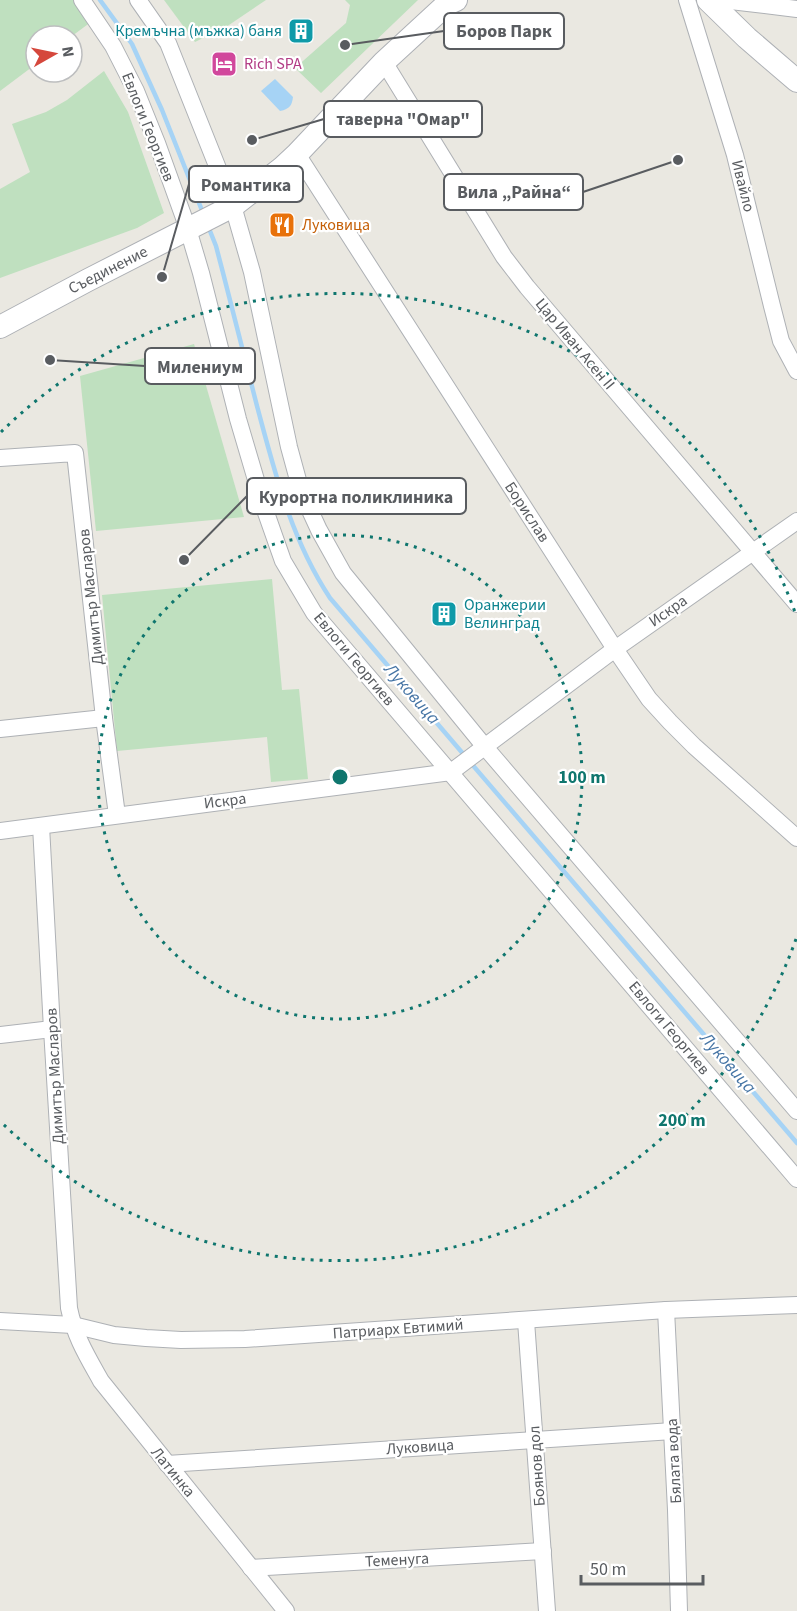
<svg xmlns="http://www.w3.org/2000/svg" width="797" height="1611" font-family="'Source Sans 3',sans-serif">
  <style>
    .green { fill: #bfe0bf }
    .water { fill: #a6d3f5 }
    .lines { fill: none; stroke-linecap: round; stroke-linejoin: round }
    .stream { stroke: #a6d3f5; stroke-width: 4.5 }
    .street-casing { stroke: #aeb1b5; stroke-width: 18 }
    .secondary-casing { stroke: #adb0b5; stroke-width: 24 }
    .street { stroke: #fff; stroke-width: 16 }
    .secondary { stroke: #fff; stroke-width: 22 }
    .ring { fill: none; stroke: #0f766e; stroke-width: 3; stroke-dasharray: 3 6 }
    .labels { text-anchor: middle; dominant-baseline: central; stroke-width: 4.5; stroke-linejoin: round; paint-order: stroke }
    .culture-label { font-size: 16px; fill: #0d838f; stroke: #fff; text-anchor: end }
    .hotel-label { font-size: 16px; fill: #b23c85; stroke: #fff; text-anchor: start }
    .street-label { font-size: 16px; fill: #595c60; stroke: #fff }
    .food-label { font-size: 16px; fill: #c56008; stroke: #fff; text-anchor: start }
    .water-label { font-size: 18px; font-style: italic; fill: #4675a5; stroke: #fff }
    .centre { fill: #0f766e; stroke: #fff; stroke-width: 3 }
    .ring-label { font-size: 18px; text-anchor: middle; font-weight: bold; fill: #0f766e; stroke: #fff; stroke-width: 4.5; stroke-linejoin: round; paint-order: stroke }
    .leader { fill: none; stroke: #595c60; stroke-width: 2 }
    .callout-dot { fill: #595c60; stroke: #fff; stroke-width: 2 }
    .callout { fill: #fff; stroke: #595c60; stroke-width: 2 }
    .callout-label { font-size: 18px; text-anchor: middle; font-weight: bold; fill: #595c60 }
  </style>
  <rect width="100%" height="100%" fill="#eae8e1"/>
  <g class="green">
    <path d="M0 0H80L95 19 72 36H36V64L0 91Z"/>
    <path d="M164 0H266L226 27 195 42Z"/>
    <path d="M345 0H418L321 93 295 68 346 23 350 5Z"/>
    <path d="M104 71 128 112 164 213 137 228 0 278V189L30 172 12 124 46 112 67 100Z"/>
    <path d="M194 344 244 517 96 531 80 376Z"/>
    <path d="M272 579 282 690 299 689 308 779 271 782 267 737 117 751 102 595Z"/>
  </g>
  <path class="water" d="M275 79 293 97C292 105 290 109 280 111L261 91Z"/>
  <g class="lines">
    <g class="stream">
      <path d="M100 0 132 44 162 110 203 213"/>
      <path d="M208 226 216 246C230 299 243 352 257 406 275 473 291 539 330 598L465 756"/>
      <path d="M470 762 797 1143"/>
    </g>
    <g class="street-casing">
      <g id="street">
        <path d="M82 0 113 46 136 91 157 143 188 229 201 273 238 419 264 507 283 561 314 613 797 1179"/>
        <path d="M138 0 168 43 233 206 252 272 289 447 301 491 319 530 343 573 485 747 797 1111"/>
        <path d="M687 0 735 155 772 306 781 341 797 371"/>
        <path d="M722 0 797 9"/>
        <path d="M384 62 504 257 527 287 797 604"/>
        <path d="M297 154 615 649 649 699 670 722 694 746 797 838"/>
        <path d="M0 458 75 453 104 718 117 815"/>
        <path d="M0 729 104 718"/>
        <path d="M41 826 52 1029 69 1308C75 1337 87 1356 101 1381L286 1611"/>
        <path d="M0 831 451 772 615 649 797 521"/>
        <path d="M0 1035 52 1029"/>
        <path d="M666 1310 676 1510 679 1611"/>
        <path d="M0 1321 73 1325 114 1335 146 1338 181 1340 245 1339 666 1310 797 1305"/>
        <path d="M526 1321 547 1611"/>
        <path d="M167 1464 673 1431"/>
        <path d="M251 1568 543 1551"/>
      </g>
    </g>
    <g class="secondary-casing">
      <g id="secondary">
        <path d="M708 0 747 38 797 81"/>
        <path d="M0 327 88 280 233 206 282 168 297 154 384 62 447 4 456 0"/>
      </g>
    </g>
    <use href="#street" class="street"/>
    <use href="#secondary" class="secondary"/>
  </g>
  <g class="ring">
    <circle cx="340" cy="777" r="242"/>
    <path d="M796 939A484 484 0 0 1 1 1122M1 432A484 484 0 0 1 796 615"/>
  </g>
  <defs>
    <g id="building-square" transform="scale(1.35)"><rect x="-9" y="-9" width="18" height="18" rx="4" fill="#0f9aa8" stroke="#fff"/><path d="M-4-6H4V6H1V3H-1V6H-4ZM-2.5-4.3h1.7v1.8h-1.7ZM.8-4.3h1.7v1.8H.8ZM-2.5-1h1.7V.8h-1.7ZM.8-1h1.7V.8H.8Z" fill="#fff"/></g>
    <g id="hotel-square" transform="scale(1.35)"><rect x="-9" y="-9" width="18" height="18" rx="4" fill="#d1479c" stroke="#fff"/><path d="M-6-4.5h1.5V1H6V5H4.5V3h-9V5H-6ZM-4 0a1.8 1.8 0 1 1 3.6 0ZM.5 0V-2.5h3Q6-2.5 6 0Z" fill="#fff"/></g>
    <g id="restaurant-square" transform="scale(1.35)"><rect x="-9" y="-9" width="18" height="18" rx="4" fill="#e8710a" stroke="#fff"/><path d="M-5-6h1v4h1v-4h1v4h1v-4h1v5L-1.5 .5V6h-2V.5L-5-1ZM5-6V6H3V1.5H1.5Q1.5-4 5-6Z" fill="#fff"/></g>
  </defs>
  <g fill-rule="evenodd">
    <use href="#building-square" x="301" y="31"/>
    <use href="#hotel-square" x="224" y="64"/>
    <use href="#restaurant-square" x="282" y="225"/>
    <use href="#building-square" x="444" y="614"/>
  </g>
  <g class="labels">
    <g class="culture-label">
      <text x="282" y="31">Кремъчна (мъжка) баня</text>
      <text x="464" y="605" text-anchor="start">Оранжерии<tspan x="464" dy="18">Велинград</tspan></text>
    </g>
    <g class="hotel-label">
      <text x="244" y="64">Rich SPA</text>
    </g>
    <g class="street-label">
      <text transform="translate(148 127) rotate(68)">Евлоги Георгиев</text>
      <text transform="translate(743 186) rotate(76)">Ивайло</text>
      <text transform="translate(108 270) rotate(-27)">Съединение</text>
      <text transform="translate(575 344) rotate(50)">Цар Иван Асен II</text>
      <text transform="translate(527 512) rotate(57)">Борислав</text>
      <text transform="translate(91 597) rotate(-96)">Димитър Масларов</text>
      <text transform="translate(668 611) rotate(-35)">Искра</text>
      <text transform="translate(354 659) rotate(50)">Евлоги Георгиев</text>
      <text transform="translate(225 801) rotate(-7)">Искра</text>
      <text transform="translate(669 1028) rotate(50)">Евлоги Георгиев</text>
      <text transform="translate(55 1076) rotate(-93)">Димитър Масларов</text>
      <text transform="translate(398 1329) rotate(-4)">Патриарх Евтимий</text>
      <text transform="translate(420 1447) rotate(-4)">Луковица</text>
      <text transform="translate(674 1461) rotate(-93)">Бялата вода</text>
      <text transform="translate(537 1466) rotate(-94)">Боянов дол</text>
      <text transform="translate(173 1472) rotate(51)">Латинка</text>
      <text transform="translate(397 1560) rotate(-3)">Теменуга</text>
    </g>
    <g class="food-label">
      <text x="302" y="225">Луковица</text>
    </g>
    <g class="water-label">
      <text transform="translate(412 694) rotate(49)">Луковица</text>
      <text transform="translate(728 1063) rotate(49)">Луковица</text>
    </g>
  </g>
  <circle cx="340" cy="777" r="9" class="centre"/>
  <g class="ring-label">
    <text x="582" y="783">100 m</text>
    <text x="682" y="1126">200 m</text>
  </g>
  <path class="leader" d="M345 45L444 31M252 140L324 119M162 277L189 184M678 160L583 192M50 360L145 366M184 560L247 496"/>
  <g class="callout-dot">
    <circle cx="345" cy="45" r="6"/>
    <circle cx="252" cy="140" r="6"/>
    <circle cx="162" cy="277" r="6"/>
    <circle cx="678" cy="160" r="6"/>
    <circle cx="50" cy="360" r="6"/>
    <circle cx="184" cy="560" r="6"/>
  </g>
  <g class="callout">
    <rect x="444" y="13" width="120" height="36" rx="6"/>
    <rect x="324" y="101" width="158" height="36" rx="6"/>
    <rect x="189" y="166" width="114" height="36" rx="6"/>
    <rect x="444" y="174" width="139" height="36" rx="6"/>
    <rect x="145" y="348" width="110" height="36" rx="6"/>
    <rect x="247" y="478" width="219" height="36" rx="6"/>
  </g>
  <g class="callout-label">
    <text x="504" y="37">Боров Парк</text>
    <text x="403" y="125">таверна "Омар"</text>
    <text x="246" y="191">Романтика</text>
    <text x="514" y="198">Вила „Райна“</text>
    <text x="200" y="373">Милениум</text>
    <text x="356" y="503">Курортна поликлиника</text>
  </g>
  <g transform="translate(54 54) rotate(81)"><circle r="28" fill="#ffffff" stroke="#bdbebf" stroke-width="1.5"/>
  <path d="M0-4.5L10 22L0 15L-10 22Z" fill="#d5473c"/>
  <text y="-9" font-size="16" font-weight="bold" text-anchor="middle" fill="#595c60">N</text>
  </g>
  <path d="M581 1575v9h122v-9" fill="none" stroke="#595c60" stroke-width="3"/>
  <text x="590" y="1575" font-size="18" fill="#595c60" stroke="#ffffff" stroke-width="4.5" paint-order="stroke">50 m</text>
</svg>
